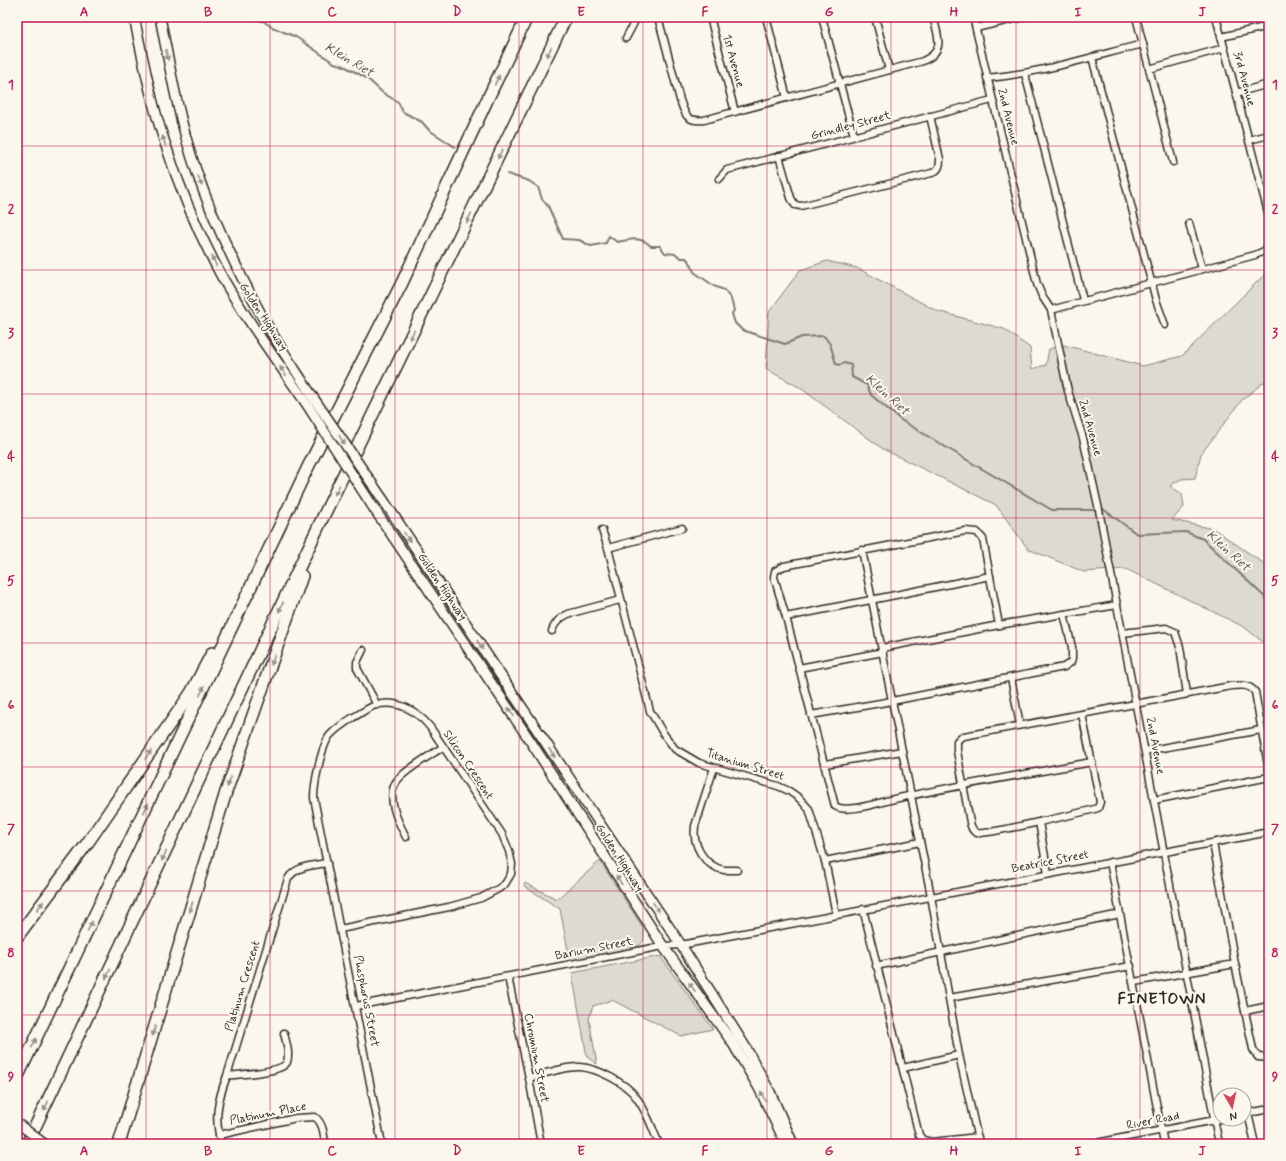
<svg xmlns="http://www.w3.org/2000/svg" width="1286" height="1161" font-family="Mynerve,sans-serif">
  <style>
    .green { fill: #dddad0; stroke: #84827e }
    .lines { fill: none; stroke-linecap: round; stroke-linejoin: round }
    .stream { stroke: #7b7a75; stroke-width: 2 }
    .street-casing { stroke: #2b2b2b; stroke-width: 9 }
    .primary-casing { stroke: #2b2b2b; stroke-width: 12 }
    .highway-casing { stroke: #2b2b2b; stroke-width: 14 }
    .street { stroke: #fbf7ec; stroke-width: 6 }
    .primary { stroke: #fbf7ec; stroke-width: 9 }
    .highway { stroke: #fbf7ec; stroke-width: 11 }
    .secondary-bridge-casing { stroke: #2b2b2b; stroke-width: 11; stroke-linecap: butt }
    .primary-bridge-casing { stroke: #2b2b2b; stroke-width: 12; stroke-linecap: butt }
    .secondary-bridge { stroke: #fbf7ec; stroke-width: 8 }
    .primary-bridge { stroke: #fbf7ec; stroke-width: 9 }
    .oneway { fill: #93918c }
    .grid { fill: none; stroke: #c2185b; stroke-width: 1; stroke-opacity: 0.55 }
    .labels { text-anchor: middle; dominant-baseline: central; stroke-width: 4; stroke-linejoin: round; paint-order: stroke }
    .street-label { font-size: 12px; fill: #2b2b2b; stroke: #fbf7ec }
    .water-label { font-size: 13px; font-style: italic; fill: #5a5956; stroke: #fbf7ec }
    .district-label { font-size: 16px; font-weight: bold; letter-spacing: 1px; fill: #2b2b2b; stroke: #fbf7ec }
    .neatline { fill: none; stroke: #c2185b; stroke-width: 1.5 }
    .grid-label { font-size: 13px; text-anchor: middle; font-weight: bold; fill: #c2185b }
  </style>
  <rect width="100%" height="100%" fill="#fbf7ec"/>
  <filter id="ink" filterUnits="userSpaceOnUse"><feTurbulence type="fractalNoise" baseFrequency=".025" numOctaves="2"/><feDisplacementMap in="SourceGraphic" scale="8" xChannelSelector="R" yChannelSelector="G"/><feConvolveMatrix kernelMatrix="1 2 1 2 8 2 1 2 1" color-interpolation-filters="sRGB"/></filter>
  <g filter="url(#ink)">
    <g class="green">
      <path d="M827 261 857 268 937 311 1004 329 1030 348 1032 369 1046 365 1049 349 1064 345 1143 366 1182 356 1263 276H1269V378L1242 400 1201 454 1195 478 1181 479 1170 486 1182 494 1184 507 1172 520 1214 529 1269 567V647L1244 627 1126 569 1084 572 1028 549 996 505 883 449 799 387 766 369 769 312 800 270Z"/>
      <path d="M600 861 642 926C646 938 645 944 632 949L570 961 560 909 524 886 525 883 557 899Z"/>
      <path d="M660 956 713 1029 681 1036 612 1000 593 1006 589 1019 597 1064 587 1057 572 973Z"/>
    </g>
    <g class="lines">
      <g class="stream">
        <path d="M244 17 263 21 272 27 296 37 334 63 342 65 363 76 370 81 383 93 398 102 403 112 422 122 429 130 455 147"/>
        <path d="M507 174 529 181 538 187 542 199 548 206 563 239 579 240 591 246 606 243 609 236 617 242C630 239 641 236 651 246H660L665 253 676 254 681 258H686L691 264 694 272 714 286 724 290 731 299 734 310 732 314 735 323 742 330 785 344 802 337 824 336 830 344 836 364 840 365 844 363 851 365 852 377 867 385 871 395 901 420 972 463 1052 510H1094"/>
        <path d="M1103 509 1137 534 1186 532 1203 539 1269 601"/>
      </g>
      <g class="street-casing">
        <g id="street">
          <path d="M658 17 680 100C685 114 686 122 704 120L923 61C946 51 938 36 933 17"/>
          <path d="M710 17 735 112"/>
          <path d="M766 17 787 98"/>
          <path d="M822 17 854 136"/>
          <path d="M875 17 889 70"/>
          <path d="M973 17 1037 284 1042 296 1051 310 1068 391 1083 438 1099 510 1219 1144"/>
          <path d="M1136 17 1173 162"/>
          <path d="M1216 17 1269 216"/>
          <path d="M976 28 1023 17"/>
          <path d="M1221 37 1269 26"/>
          <path d="M626 38 637 17"/>
          <path d="M1092 57 1156 300 1165 325"/>
          <path d="M1149 69 1224 48"/>
          <path d="M1025 74 1083 300"/>
          <path d="M987 78C1041 73 1091 57 1143 44"/>
          <path d="M1236 93 1269 84"/>
          <path d="M1249 140 1269 135"/>
          <path d="M779 156 791 198 795 205 801 206 932 173C939 170 940 166 940 159L930 116"/>
          <path d="M719 179 727 170 992 100"/>
          <path d="M1189 223 1202 269"/>
          <path d="M1051 310 1255 255 1264 251 1269 246"/>
          <path d="M602 530 608 548 650 711 663 733 675 749 699 763 778 786 789 791 799 798 809 809 825 861 836 914"/>
          <path d="M608 548 682 528"/>
          <path d="M862 550 931 896 959 1055 979 1144"/>
          <path d="M786 617 990 576"/>
          <path d="M999 625 983 539 977 532 965 531 784 566 775 571 774 577 786 617 835 806C847 814 880 802 894 799 959 785 1026 774 1092 762"/>
          <path d="M552 631C555 622 560 618 568 614L620 600"/>
          <path d="M1122 633 1166 628 1175 632 1180 647 1187 694"/>
          <path d="M882 648 999 625 1117 605"/>
          <path d="M363 650 357 662V668L377 705"/>
          <path d="M799 668 883 652"/>
          <path d="M1011 678 1020 725"/>
          <path d="M1082 714 1100 802 1098 808C1084 812 986 835 977 833 971 831 970 823 969 817L957 751V741L961 737 964 736 1231 686C1241 685 1249 684 1255 692L1269 771"/>
          <path d="M811 715 892 701 1064 667 1071 662 1072 658V647L1064 614"/>
          <path d="M1145 751 1261 730"/>
          <path d="M825 764 902 751"/>
          <path d="M714 768 695 826C692 845 704 866 724 870 728 870 733 870 737 870"/>
          <path d="M1154 800 1269 777"/>
          <path d="M1039 822 1048 874"/>
          <path d="M406 837C398 822 386 798 396 782 403 771 431 755 443 747"/>
          <path d="M1213 843 1235 964 1253 1049 1258 1057 1269 1058"/>
          <path d="M825 861 920 842"/>
          <path d="M1110 862 1164 1144"/>
          <path d="M863 909 919 1135 923 1140 932 1142 978 1137"/>
          <path d="M340 929 449 907 481 898 498 889 505 884 511 874 512 864 509 851 502 834 430 727C417 711 398 699 376 705 367 708 360 714 352 718 344 724 333 730 328 738 321 750 314 783 314 798 337 913 360 1028 382 1144"/>
          <path d="M876 966 1120 914"/>
          <path d="M508 977 529 1078 541 1144"/>
          <path d="M1134 982 1235 964"/>
          <path d="M949 998 1131 966"/>
          <path d="M356 1006 663 946 681 945 1269 832"/>
          <path d="M1245 1011 1269 1006"/>
          <path d="M903 1068 959 1055"/>
          <path d="M227 1076C238 1074 283 1073 287 1062 290 1053 286 1042 284 1033"/>
          <path d="M529 1078C544 1074 565 1066 580 1067 597 1068 626 1083 636 1097 647 1111 652 1128 659 1144"/>
          <path d="M1248 1113 1255 1144"/>
          <path d="M1244 1114 1269 1109"/>
          <path d="M219 1135 296 1118 315 1117C323 1123 324 1134 325 1144"/>
          <path d="M222 1144C213 1120 218 1099 227 1076L288 879C295 866 314 865 327 863"/>
          <path d="M1091 1144 1220 1119"/>
        </g>
      </g>
      <g class="primary-casing">
        <g id="primary">
          <path d="M134 17C143 59 151 102 165 143 180 189 199 235 222 277 247 321 277 361 306 403"/>
          <path d="M160 17C170 68 179 121 196 170 213 220 236 268 261 314 276 342 295 369 312 396"/>
          <path d="M386 504 681 945 746 1048 770 1092 793 1144"/>
          <path d="M375 510 531 742 663 946 732 1042 759 1088 786 1144"/>
        </g>
      </g>
      <g class="highway-casing">
        <g id="highway">
          <path d="M17 937 86 845 191 693 212 653"/>
          <path d="M17 1078 307 469 402 283 489 96 527 17"/>
          <path d="M27 1144 323 517 566 17"/>
          <path d="M119 1144 226 792 302 576"/>
        </g>
      </g>
      <use href="#street" class="street"/>
      <use href="#primary" class="primary"/>
      <use href="#highway" class="highway"/>
      <g class="secondary-bridge-casing">
        <path id="secondary-bridge" d="M17 1123 45 1144"/>
      </g>
      <g class="primary-bridge-casing">
        <g id="primary-bridge">
          <path d="M312 396 386 504"/>
          <path d="M306 403 375 510"/>
        </g>
      </g>
      <use href="#secondary-bridge" class="secondary-bridge"/>
      <use href="#primary-bridge" class="primary-bridge"/>
    </g>
    <defs><path id="oneway-solid" d="M-6-.8H1V-3.2L6.5 0L1 3.2V.8H-6Z"/></defs>
    <g class="oneway">
      <use href="#oneway-solid" transform="translate(549 52) rotate(116)"/>
      <use href="#oneway-solid" transform="translate(167 55) rotate(79)"/>
      <use href="#oneway-solid" transform="translate(497 80) rotate(-64)"/>
      <use href="#oneway-solid" transform="translate(164 141) rotate(-107)"/>
      <use href="#oneway-solid" transform="translate(500 154) rotate(116)"/>
      <use href="#oneway-solid" transform="translate(200 181) rotate(69)"/>
      <use href="#oneway-solid" transform="translate(469 218) rotate(116)"/>
      <use href="#oneway-solid" transform="translate(214 261) rotate(-117)"/>
      <use href="#oneway-solid" transform="translate(412 335) rotate(116)"/>
      <use href="#oneway-solid" transform="translate(283 371) rotate(-125)"/>
      <use href="#oneway-solid" transform="translate(342 440) rotate(56)"/>
      <use href="#oneway-solid" transform="translate(337 490) rotate(116)"/>
      <use href="#oneway-solid" transform="translate(407 537) rotate(56)"/>
      <use href="#oneway-solid" transform="translate(281 607) rotate(115)"/>
      <use href="#oneway-solid" transform="translate(480 645) rotate(57)"/>
      <use href="#oneway-solid" transform="translate(273 660) rotate(109)"/>
      <use href="#oneway-solid" transform="translate(202 691) rotate(-64)"/>
      <use href="#oneway-solid" transform="translate(511 712) rotate(-124)"/>
      <use href="#oneway-solid" transform="translate(552 753) rotate(56)"/>
      <use href="#oneway-solid" transform="translate(148 755) rotate(-55)"/>
      <use href="#oneway-solid" transform="translate(229 782) rotate(109)"/>
      <use href="#oneway-solid" transform="translate(146 808) rotate(-64)"/>
      <use href="#oneway-solid" transform="translate(164 856) rotate(115)"/>
      <use href="#oneway-solid" transform="translate(619 880) rotate(-123)"/>
      <use href="#oneway-solid" transform="translate(40 906) rotate(-53)"/>
      <use href="#oneway-solid" transform="translate(191 907) rotate(107)"/>
      <use href="#oneway-solid" transform="translate(656 907) rotate(56)"/>
      <use href="#oneway-solid" transform="translate(90 926) rotate(-64)"/>
      <use href="#oneway-solid" transform="translate(108 974) rotate(115)"/>
      <use href="#oneway-solid" transform="translate(692 987) rotate(-126)"/>
      <use href="#oneway-solid" transform="translate(154 1031) rotate(107)"/>
      <use href="#oneway-solid" transform="translate(34 1043) rotate(-64)"/>
      <use href="#oneway-solid" transform="translate(763 1096) rotate(-116)"/>
      <use href="#oneway-solid" transform="translate(46 1106) rotate(116)"/>
    </g>
  </g>
  <path class="grid" d="M146 17V1144M270 17V1144M395 17V1144M519 17V1144M643 17V1144M767 17V1144M891 17V1144M1016 17V1144M1140 17V1144M17 146H1269M17 270H1269M17 394H1269M17 518H1269M17 643H1269M17 767H1269M17 891H1269M17 1015H1269"/>
  <g class="labels">
    <g class="street-label">
      <text transform="translate(733 61) rotate(75)">1st Avenue</text>
      <text transform="translate(1244 79) rotate(75)">3rd Avenue</text>
      <text transform="translate(1008 117) rotate(76)">2nd Avenue</text>
      <text transform="translate(851 126) rotate(-15)">Grindley Street</text>
      <text transform="translate(263 317) rotate(57)">Golden Highway</text>
      <text transform="translate(1090 428) rotate(74)">2nd Avenue</text>
      <text transform="translate(442 587) rotate(56)">Golden Highway</text>
      <text transform="translate(1155 746) rotate(79)">2nd Avenue</text>
      <text transform="translate(468 765) rotate(56)">Silicon Crescent</text>
      <text transform="translate(745 765) rotate(17)">Titanium Street</text>
      <text transform="translate(619 858) rotate(57)">Golden Highway</text>
      <text transform="translate(1050 862) rotate(-11)">Beatrice Street</text>
      <text transform="translate(594 949) rotate(-11)">Barium Street</text>
      <text transform="translate(243 986) rotate(-73)">Platinum Crescent</text>
      <text transform="translate(366 1001) rotate(79)">Phosphorus Street</text>
      <text transform="translate(536 1058) rotate(79)">Chromium Street</text>
      <text transform="translate(268 1114) rotate(-11)">Platinum Place</text>
      <text transform="translate(1153 1121) rotate(-11)">River Road</text>
    </g>
    <g class="water-label">
      <text transform="translate(349 60) rotate(31)">Klein Riet</text>
      <text transform="translate(887 395) rotate(42)">Klein Riet</text>
      <text transform="translate(1228 551) rotate(42)">Klein Riet</text>
    </g>
    <g class="district-label">
      <text x="1162" y="999">FINETOWN</text>
    </g>
  </g>
  <rect width="1286" height="1161" fill="none" stroke="#fbf7ec" stroke-width="44"/>
  <g transform="translate(1232 1107) rotate(171)"><circle r="19" fill="#fbf7ec" stroke="#a8a59f"/>
  <path d="M0-3L7 15L0 10L-7 15Z" fill="#d1495b"/>
  <text y="-6" font-size="11" font-weight="bold" text-anchor="middle" fill="#2b2b2b">N</text>
  </g>
  <rect x="22" y="22" width="1242" height="1117" class="neatline"/>
  <g class="grid-label">
    <text x="84" y="16">A</text>
    <text x="208" y="16">B</text>
    <text x="332" y="16">C</text>
    <text x="457" y="16">D</text>
    <text x="581" y="16">E</text>
    <text x="705" y="16">F</text>
    <text x="829" y="16">G</text>
    <text x="954" y="16">H</text>
    <text x="1078" y="16">I</text>
    <text x="1202" y="16">J</text>
    <text x="11" y="89">1</text>
    <text x="1275" y="89">1</text>
    <text x="11" y="213">2</text>
    <text x="1275" y="213">2</text>
    <text x="11" y="337">3</text>
    <text x="1275" y="337">3</text>
    <text x="11" y="461">4</text>
    <text x="1275" y="461">4</text>
    <text x="11" y="585">5</text>
    <text x="1275" y="585">5</text>
    <text x="11" y="709">6</text>
    <text x="1275" y="709">6</text>
    <text x="11" y="833">7</text>
    <text x="1275" y="833">7</text>
    <text x="11" y="957">8</text>
    <text x="1275" y="957">8</text>
    <text x="11" y="1081">9</text>
    <text x="1275" y="1081">9</text>
    <text x="84" y="1155">A</text>
    <text x="208" y="1155">B</text>
    <text x="332" y="1155">C</text>
    <text x="457" y="1155">D</text>
    <text x="581" y="1155">E</text>
    <text x="705" y="1155">F</text>
    <text x="829" y="1155">G</text>
    <text x="954" y="1155">H</text>
    <text x="1078" y="1155">I</text>
    <text x="1202" y="1155">J</text>
  </g>
</svg>
